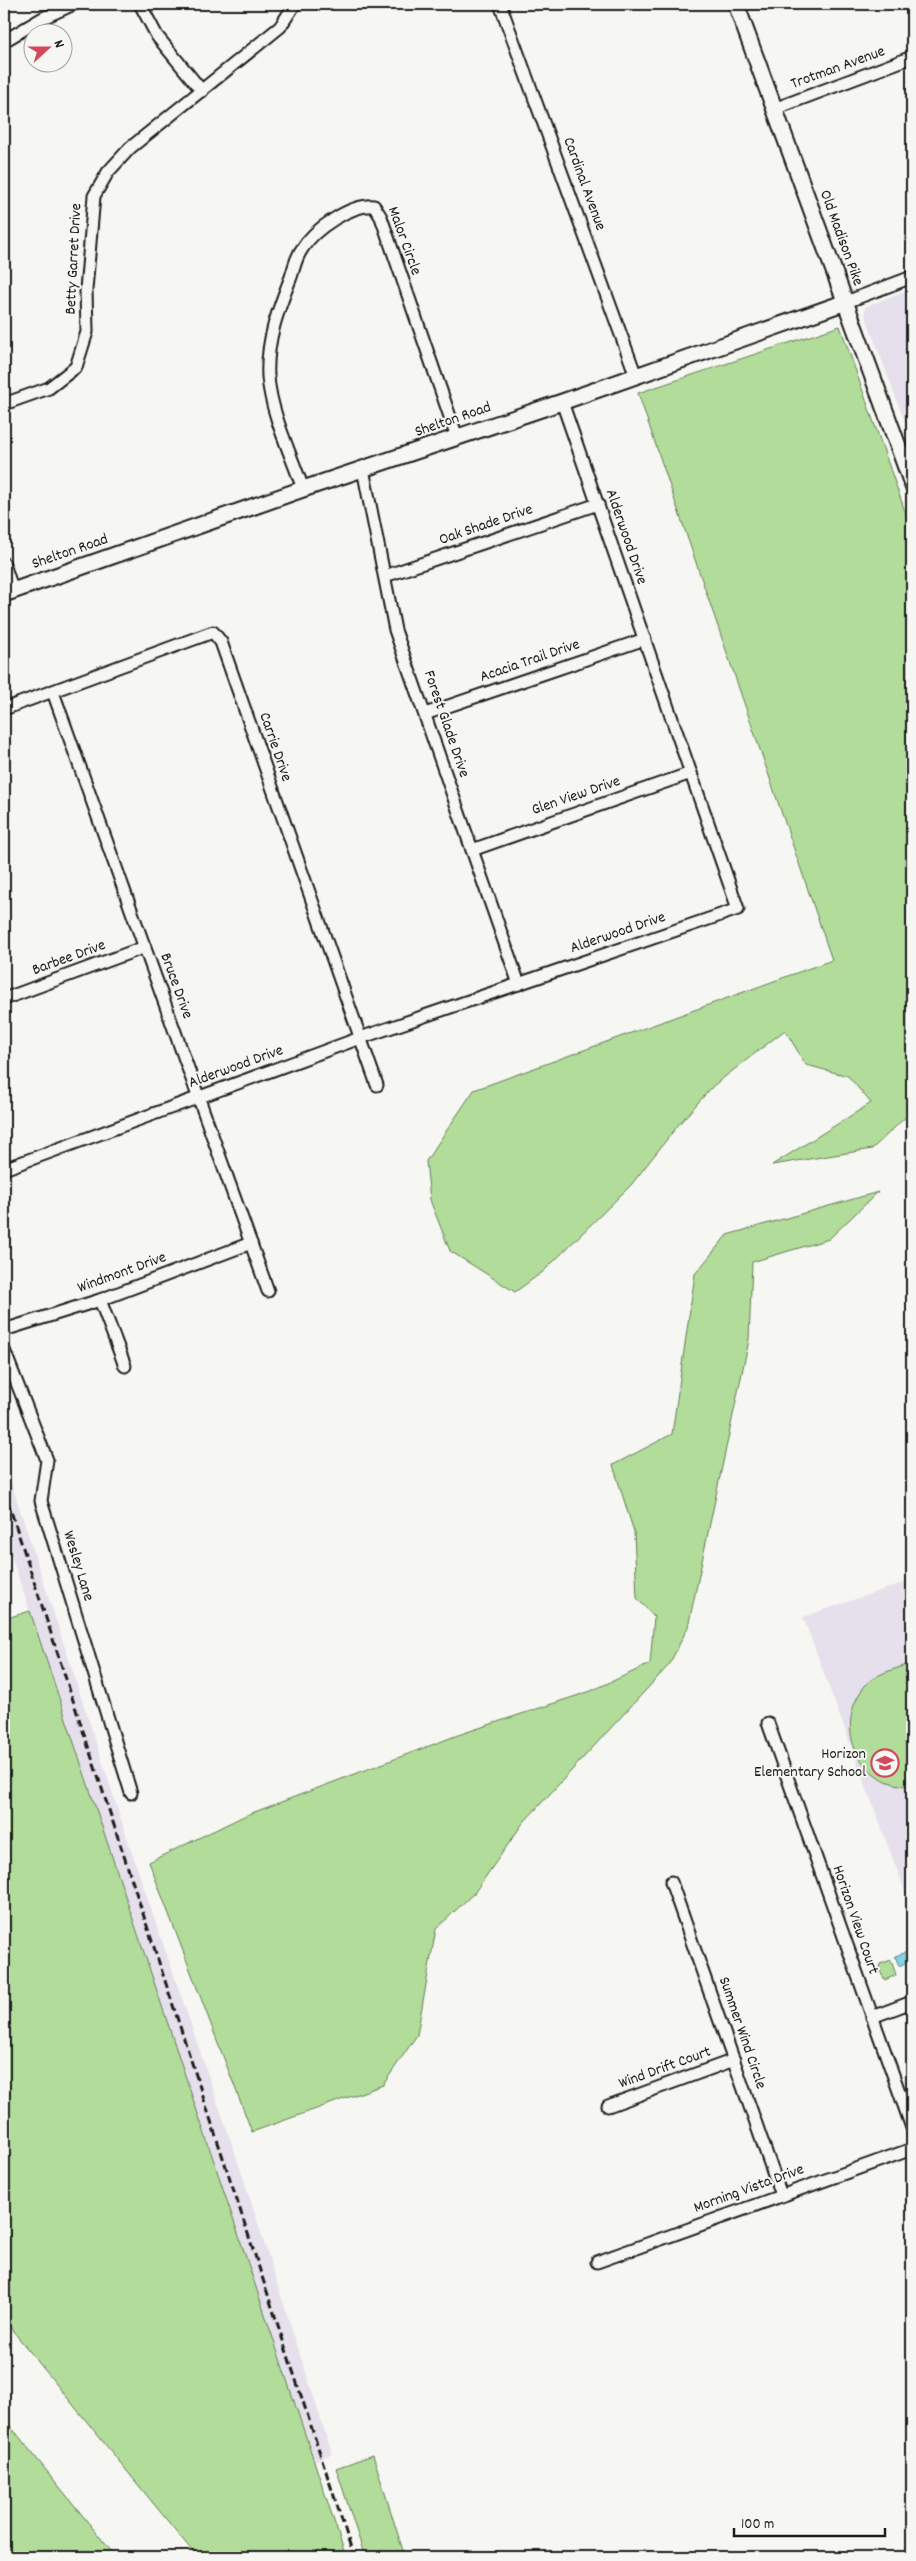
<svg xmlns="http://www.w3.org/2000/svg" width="916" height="2561" font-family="Dekko,sans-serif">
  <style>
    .built { fill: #e5e0eb }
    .green { fill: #b1dc99; stroke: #667c5a }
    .water { fill: #84d1e4; stroke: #5a8994 }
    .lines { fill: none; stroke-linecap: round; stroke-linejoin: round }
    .street-casing { stroke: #1c1c1c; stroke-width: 15 }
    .secondary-casing { stroke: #1c1c1c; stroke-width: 19 }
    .street { stroke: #f6f6f2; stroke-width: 11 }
    .secondary { stroke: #f6f6f2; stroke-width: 15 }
    .rail { stroke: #1c1c1c; stroke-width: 3; stroke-dasharray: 8 4; stroke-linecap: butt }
    .labels { text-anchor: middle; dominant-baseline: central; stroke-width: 4; stroke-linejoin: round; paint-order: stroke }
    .street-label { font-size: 16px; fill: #1c1c1c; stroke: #f6f6f2 }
    .poi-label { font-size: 16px; fill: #1c1c1c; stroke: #f6f6f2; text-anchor: end }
  </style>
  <rect width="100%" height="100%" fill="#f6f6f2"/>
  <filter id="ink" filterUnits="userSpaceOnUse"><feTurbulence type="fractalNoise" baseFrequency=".02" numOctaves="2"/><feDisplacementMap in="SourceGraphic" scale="10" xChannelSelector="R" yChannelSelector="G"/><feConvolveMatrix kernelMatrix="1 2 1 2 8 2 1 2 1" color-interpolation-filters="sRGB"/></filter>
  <g filter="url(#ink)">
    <g class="built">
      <path d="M912 288V441L865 315V307Z"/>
      <path d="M4 1461 134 1859 240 2168 332 2454 314 2461 4 1534Z"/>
      <path d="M912 1580V1910L803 1617Z"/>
    </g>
    <g class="green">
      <path d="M840 326 912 531V1111L872 1149 772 1165 871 1103 848 1076 806 1065 785 1030 713 1086 679 1124 631 1185 544 1271 515 1292 450 1251 430 1200 426 1161 474 1090 832 960 638 393Z"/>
      <path d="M878 1192 829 1239 752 1262 749 1340 688 1627 669 1665 523 1823 475 1892 436 1929 417 2035 383 2085 252 2132 149 1862 244 1816 458 1735 591 1691 650 1664 654 1617 637 1598 634 1532 613 1465 672 1434 695 1274 727 1235Z"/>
      <path d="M30 1611 314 2461 346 2557H197L4 2320V1619Z"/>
      <path d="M912 1663V1786C860 1787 832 1728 864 1687 874 1673 897 1669 912 1663Z"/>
      <path d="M891 1960 896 1975 885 1980 879 1969 880 1964Z"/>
      <path d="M4 2418 116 2557H4Z"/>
      <path d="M373 2455 405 2557H365L336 2468Z"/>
    </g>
    <path class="water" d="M912 1950V1960L899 1966 895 1956Z"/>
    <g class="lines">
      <g class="street-casing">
        <g id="street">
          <path d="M140 4 157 36 202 91"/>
          <path d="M500 4 636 376"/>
          <path d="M4 41 43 18 74 4"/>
          <path d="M774 109 912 57"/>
          <path d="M846 302 912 277"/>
          <path d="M4 404 49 388 76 367 87 332 86 290 94 196 108 172 130 148 280 27 293 7"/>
          <path d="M363 469 395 630 519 984"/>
          <path d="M303 489C291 454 271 414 268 377 266 341 278 310 291 277 294 268 296 257 302 249 314 229 351 204 374 206L381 217 457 437"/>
          <path d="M4 564 13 591"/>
          <path d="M385 576 598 504"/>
          <path d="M53 692 268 1291"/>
          <path d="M4 709 213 632 221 642 377 1085"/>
          <path d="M425 714 645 639"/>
          <path d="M472 850 691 773"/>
          <path d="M4 999 145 947"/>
          <path d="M4 1169 360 1038 738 909 562 402"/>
          <path d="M100 1300 125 1366"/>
          <path d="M4 1330 100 1300 251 1243"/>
          <path d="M4 1350 47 1460 41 1501 131 1793"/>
          <path d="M768 1723 912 2128"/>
          <path d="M671 1882 781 2195"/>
          <path d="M872 2017 912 2002"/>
          <path d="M608 2106 734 2060"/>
          <path d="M597 2262 912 2149"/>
        </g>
      </g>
      <g class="secondary-casing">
        <g id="secondary">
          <path d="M736 4 912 484"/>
          <path d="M4 594 303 489 562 402 846 302"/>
        </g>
      </g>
      <use href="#street" class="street"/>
      <use href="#secondary" class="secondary"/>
      <path class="rail" d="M4 1490 354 2557"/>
    </g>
  </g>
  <defs>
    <g id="school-ring" transform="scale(1.4375)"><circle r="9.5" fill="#f6f6f2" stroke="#d1495b" stroke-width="1.5"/><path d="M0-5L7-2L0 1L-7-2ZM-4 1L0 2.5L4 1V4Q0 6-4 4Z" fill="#d1495b"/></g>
  </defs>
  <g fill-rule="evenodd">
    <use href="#school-ring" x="885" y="1763"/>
  </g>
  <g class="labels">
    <g class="street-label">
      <text transform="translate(838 68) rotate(-20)">Trotman Avenue</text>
      <text transform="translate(584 184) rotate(70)">Cardinal Avenue</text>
      <text transform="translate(841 238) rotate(70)">Old Madison Pike</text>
      <text transform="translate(404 241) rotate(70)">Malor Circle</text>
      <text transform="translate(74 259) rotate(-87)">Betty Garret Drive</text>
      <text transform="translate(453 420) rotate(-19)">Shelton Road</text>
      <text transform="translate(486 525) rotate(-19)">Oak Shade Drive</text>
      <text transform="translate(626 537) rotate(71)">Alderwood Drive</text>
      <text transform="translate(70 552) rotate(-19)">Shelton Road</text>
      <text transform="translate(530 661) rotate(-19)">Acacia Trail Drive</text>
      <text transform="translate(446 724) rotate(71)">Forest Glade Drive</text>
      <text transform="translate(275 747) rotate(71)">Carrie Drive</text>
      <text transform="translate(576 796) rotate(-19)">Glen View Drive</text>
      <text transform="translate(618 933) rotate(-19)">Alderwood Drive</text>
      <text transform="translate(69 958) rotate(-20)">Barbee Drive</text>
      <text transform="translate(176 986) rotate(70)">Bruce Drive</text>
      <text transform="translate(236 1067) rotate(-20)">Alderwood Drive</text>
      <text transform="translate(122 1273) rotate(-20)">Windmont Drive</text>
      <text transform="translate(78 1566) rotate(73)">Wesley Lane</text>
      <text transform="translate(855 1920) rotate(71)">Horizon View Court</text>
      <text transform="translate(742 2033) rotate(71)">Summer Wind Circle</text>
      <text transform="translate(665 2068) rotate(-20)">Wind Drift Court</text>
      <text transform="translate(749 2189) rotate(-20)">Morning Vista Drive</text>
    </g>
    <g class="poi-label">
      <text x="866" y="1754">Horizon<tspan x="866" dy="18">Elementary School</tspan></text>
    </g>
  </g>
  <rect width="916" height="2561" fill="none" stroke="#f6f6f2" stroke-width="20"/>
  <rect x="10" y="10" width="896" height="2541" fill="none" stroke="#1c1c1c" stroke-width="2" filter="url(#ink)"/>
  <g transform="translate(48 48) rotate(69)"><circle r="24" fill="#f6f6f2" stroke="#9f9f9c"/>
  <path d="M0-4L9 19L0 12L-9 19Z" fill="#d1495b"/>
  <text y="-8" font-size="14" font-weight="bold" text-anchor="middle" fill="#1c1c1c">N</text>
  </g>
  <path d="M734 2528v8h151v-8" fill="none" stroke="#1c1c1c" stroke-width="2.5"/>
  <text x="741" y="2528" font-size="15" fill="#1c1c1c" stroke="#f6f6f2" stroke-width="4" paint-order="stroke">100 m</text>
</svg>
